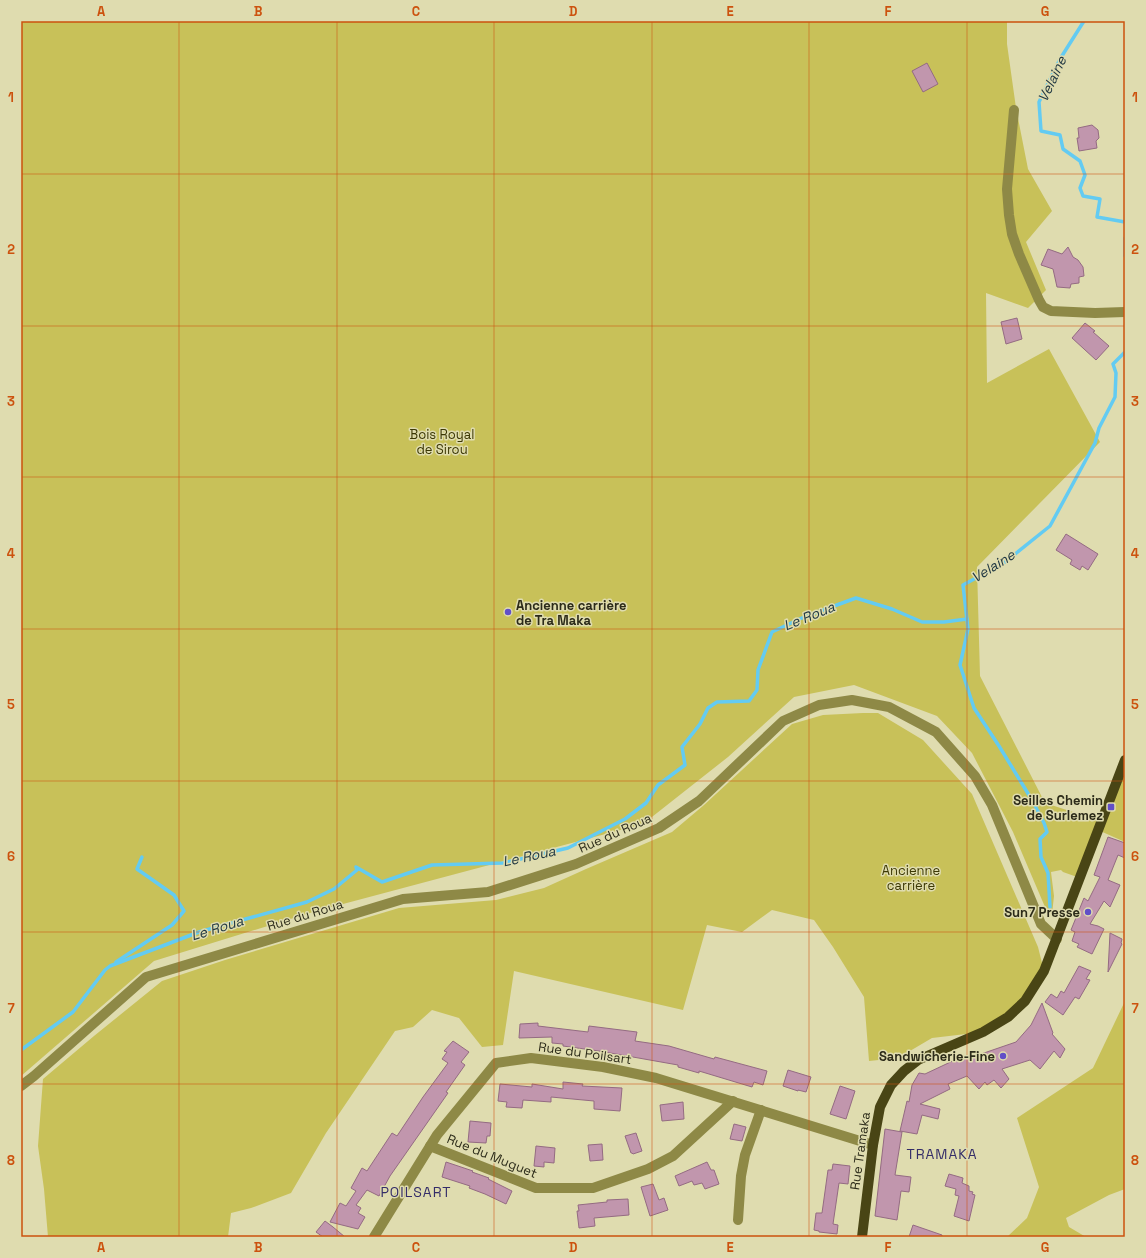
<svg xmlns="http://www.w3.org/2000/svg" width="1146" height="1258" font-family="'Space Grotesk',sans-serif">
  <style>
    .green { fill: #c8c159 }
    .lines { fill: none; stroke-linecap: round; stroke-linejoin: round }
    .stream { stroke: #63cbf2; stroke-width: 3.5 }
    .building { fill: #c196ad; stroke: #946b82 }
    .minor { stroke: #8e8946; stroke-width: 10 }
    .major { stroke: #494515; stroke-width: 10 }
    .grid { fill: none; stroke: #cc520e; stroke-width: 1; stroke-opacity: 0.55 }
    .poi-dot { fill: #614fc7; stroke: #dfdcaf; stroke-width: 1.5 }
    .labels { text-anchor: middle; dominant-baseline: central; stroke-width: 3; stroke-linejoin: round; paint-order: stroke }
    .park-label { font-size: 13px; fill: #3c3804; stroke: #dfdcaf }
    .poi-label { font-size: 13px; font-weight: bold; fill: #2c2b19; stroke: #dfdcaf; text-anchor: end }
    .street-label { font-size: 13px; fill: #2c2b19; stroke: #dfdcaf }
    .water-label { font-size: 14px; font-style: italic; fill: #213842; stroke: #dfdcaf }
    .neighbourhood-label { font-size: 14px; letter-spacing: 1px; fill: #342d68; stroke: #dfdcaf }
    .neatline { fill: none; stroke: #cc520e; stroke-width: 1.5 }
    .grid-label { font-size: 13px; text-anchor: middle; font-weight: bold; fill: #cc520e }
  </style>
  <rect width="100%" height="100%" fill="#dfdcaf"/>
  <g class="green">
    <path d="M21 21H1007V44L1016 108 1028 169 1052 211 1026 242 1046 290 1028 308 986 293 987 383 1049 349 1100 442 977 567 980 676 1045 803 1101 821 1125 760V842L1098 830 1080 878 1063 872 1061 870 1051 872 1054 896 1052 914 1045 907 1013 832 972 753 937 716 854 685 794 697 728 757 643 824 313 912 154 961 21 1076Z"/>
    <path d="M863 713H878L923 740 972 794 1038 947 1044 971 1025 1001 983 1032 932 1038 898 1058 869 1061 864 997 833 947 814 920 772 910 742 932 707 925 683 1010 514 971 503 1045 482 1047 459 1018 432 1010 413 1027 395 1031 326 1133 291 1193 251 1208 231 1213 228 1237H48L44 1189 38 1146 43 1079 94 1036 162 981 225 960 399 908 496 900 544 888 586 869 672 832 704 805 792 724 823 715Z"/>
    <path d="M1125 1001V1189L1109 1195 1066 1218 1069 1227 1086 1237H1007L1027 1218 1039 1187 1017 1118 1093 1068Z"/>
  </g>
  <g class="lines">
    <g class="stream">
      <path d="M1084 21 1060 59 1039 102 1041 131 1060 135 1063 149 1080 161 1085 175 1080 188 1083 196 1100 199 1097 217 1125 222"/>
      <path d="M1125 238V256"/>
      <path d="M1050 907 1048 873 1041 857 1040 839 1047 832 1044 823 1032 800 999 746 974 708 960 665 968 629 963 585 1004 563 1050 526 1095 443 1099 428 1115 397 1116 373 1113 364 1125 352"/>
      <path d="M116 962 172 925 184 911 174 895 137 869 142 857"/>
      <path d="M21 1050 73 1012 105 970 110 966 199 932 307 902 334 889 357 870 356 867 382 882 432 865 503 863 568 848 625 819 646 803 658 785 685 765 682 747 700 724 708 708 717 702 749 701 757 690 758 670 772 632 804 617 856 598 892 609 922 622H944L967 619"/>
    </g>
  </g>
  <g class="building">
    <path d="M927 63 938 84 923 92 912 71Z"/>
    <path d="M1092 125 1098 130 1099 138 1096 141 1097 148 1079 151 1077 138H1079L1078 128Z"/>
    <path d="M1068 247 1073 257 1078 260 1083 267 1084 276 1079 277V283L1071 284 1070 288 1057 287 1053 269 1041 265 1048 249 1062 254Z"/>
    <path d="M1017 318 1022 339 1006 344 1001 322Z"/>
    <path d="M1085 323 1095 331 1093 332 1109 346 1096 360 1072 338Z"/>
    <path d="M1066 534 1098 554 1088 570 1082 566 1080 570 1070 564 1072 560 1056 550Z"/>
    <path d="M1108 837 1125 843V858L1118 855 1108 880 1120 885 1110 907 1104 901 1090 924 1098 926 1104 929 1092 954 1077 947 1079 944 1072 941 1075 932 1071 930 1084 898 1088 901 1100 877 1094 875Z"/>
    <path d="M1110 933 1122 939 1121 943 1122 944 1108 972Z"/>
    <path d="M1079 966 1091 971 1086 979 1090 980 1079 999 1075 997 1063 1015 1045 1002 1051 994 1057 998 1061 991 1064 993Z"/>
    <path d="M1042 1003 1053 1033 1052 1034 1065 1049 1060 1058 1054 1051 1040 1069 1030 1060 1002 1069 1009 1079 1001 1088 994 1080 987 1085 985 1082 979 1089 967 1076 948 1084 950 1089 920 1104 940 1109 938 1119 922 1115 917 1134 900 1131 907 1101 909 1102 912 1085 919 1073 925 1074 959 1058 981 1054 1016 1042 1031 1025Z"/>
    <path d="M538 1023V1026L588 1032 589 1026 637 1032 635 1041 669 1046 714 1059 715 1057 767 1071 763 1085 754 1082 752 1087 699 1071V1073L678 1067V1065L599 1051 563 1046V1044L552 1043V1037L519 1038 520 1024Z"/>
    <path d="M453 1041 469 1052 461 1062 465 1065 446 1092 448 1093 390 1176 379 1196 367 1190 356 1205 361 1208 358 1213 365 1217 358 1229 330 1222 340 1203 346 1206 356 1191 351 1188 362 1168 367 1171 392 1133 397 1136 423 1097 448 1063 442 1059 447 1052 444 1051Z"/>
    <path d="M788 1070 811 1077 806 1092 798 1090V1091L783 1086Z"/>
    <path d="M563 1082 583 1084 582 1086 622 1088 620 1111 594 1109V1101L551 1097V1102L523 1100 522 1108 506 1107 507 1102 498 1101 500 1084 532 1087V1084L563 1089Z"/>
    <path d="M840 1086 855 1091 846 1119 830 1114Z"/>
    <path d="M683 1102 684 1119 662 1121 660 1105Z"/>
    <path d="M470 1121 491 1123 490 1136H487L486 1143 468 1142Z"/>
    <path d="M734 1124 746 1127 742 1141 730 1139Z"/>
    <path d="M885 1129 902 1132 895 1175 911 1177 909 1192 901 1191 897 1220 875 1216Z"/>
    <path d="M636 1133 642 1151 633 1154 632 1153H631L625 1136Z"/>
    <path d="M602 1144 603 1160 590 1161 588 1145Z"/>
    <path d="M536 1146 555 1148 554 1163 544 1162V1167L534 1166Z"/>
    <path d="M446 1162 473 1171 472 1172 489 1178 488 1179 512 1191 506 1204 485 1194 469 1188 470 1186 442 1177Z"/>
    <path d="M707 1162 711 1170H714L719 1184 705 1189 702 1183 694 1185 692 1181 679 1186 675 1176Z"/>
    <path d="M833 1164 850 1166 848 1184 839 1183 833 1224 838 1225 837 1234 819 1232V1231L814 1230 816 1213H822L828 1170H832Z"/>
    <path d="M949 1174 963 1178 962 1183 969 1186V1191L973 1192 972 1194 975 1195 969 1221 954 1216 959 1196 955 1195 956 1189 945 1186Z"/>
    <path d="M653 1184 659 1200 664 1198 668 1210 650 1216 641 1187Z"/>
    <path d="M628 1199 629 1215 594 1218 595 1226 579 1228 577 1211H579L578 1205 607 1202V1200Z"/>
    <path d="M325 1221 333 1227 345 1237H323L316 1232Z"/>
    <path d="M913 1225 942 1235V1237H909Z"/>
  </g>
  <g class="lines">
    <g class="minor">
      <path d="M1014 110 1007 189 1009 215 1012 234 1019 254 1039 300 1043 307 1051 311 1095 313 1125 312"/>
      <path d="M21 1086 34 1076 146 977 403 899 488 892 576 864 659 828 699 801 783 721 819 705 852 700 889 707 936 732 975 776 992 805 1041 924 1057 939"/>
      <path d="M430 1146 536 1188H593L648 1169 673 1156 733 1101"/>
      <path d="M738 1220 741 1176 745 1155 761 1110"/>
      <path d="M374 1237 437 1135 496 1063 531 1058 603 1067 656 1078 873 1145"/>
    </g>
    <path class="major" d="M862 1237 873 1145 880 1107 891 1085 904 1071 918 1060 983 1032 1008 1017 1025 1001 1044 971 1125 760"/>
  </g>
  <path class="grid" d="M179 21V1237M337 21V1237M494 21V1237M652 21V1237M809 21V1237M967 21V1237M21 174H1125M21 326H1125M21 477H1125M21 629H1125M21 781H1125M21 932H1125M21 1084H1125"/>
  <g class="poi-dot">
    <circle cx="508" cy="612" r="4"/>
    <rect x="1107" y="803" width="8" height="8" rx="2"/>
    <circle cx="1088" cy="912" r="4"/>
    <circle cx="1003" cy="1056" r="4"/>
  </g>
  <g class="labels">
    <g class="park-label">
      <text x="442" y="434">Bois Royal<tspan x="442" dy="15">de Sirou</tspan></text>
      <text x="911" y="870">Ancienne<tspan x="911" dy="15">carrière</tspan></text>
    </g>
    <g class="poi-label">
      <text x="516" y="605" text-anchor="start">Ancienne carrière<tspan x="516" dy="15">de Tra Maka</tspan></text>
      <text x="1103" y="800">Seilles Chemin<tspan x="1103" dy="15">de Surlemez</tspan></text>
      <text x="1080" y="912">Sun7 Presse</text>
      <text x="995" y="1056">Sandwicherie-Fine</text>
    </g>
    <g class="street-label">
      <text transform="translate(615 833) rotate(-24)">Rue du Roua</text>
      <text transform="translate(305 915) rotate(-17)">Rue du Roua</text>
      <text transform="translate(585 1053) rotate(8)">Rue du Poilsart</text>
      <text transform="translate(860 1151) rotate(-82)">Rue Tramaka</text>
      <text transform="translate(492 1156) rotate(22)">Rue du Muguet</text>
    </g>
    <g class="water-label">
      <text transform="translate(1052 79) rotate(-65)">Velaine</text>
      <text transform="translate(993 566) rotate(-32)">Velaine</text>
      <text transform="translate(809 616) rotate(-22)">Le Roua</text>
      <text transform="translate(529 856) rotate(-12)">Le Roua</text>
      <text transform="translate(217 928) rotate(-17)">Le Roua</text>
    </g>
    <g class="neighbourhood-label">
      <text x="942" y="1154">TRAMAKA</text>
      <text x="416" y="1192">POILSART</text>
    </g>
  </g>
  <rect width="1146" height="1258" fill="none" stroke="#dfdcaf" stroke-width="44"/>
  <rect x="22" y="22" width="1102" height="1214" class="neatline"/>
  <g class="grid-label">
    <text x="101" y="16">A</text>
    <text x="258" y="16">B</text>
    <text x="416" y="16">C</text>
    <text x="573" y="16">D</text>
    <text x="730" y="16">E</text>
    <text x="888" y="16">F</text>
    <text x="1045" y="16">G</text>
    <text x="11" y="102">1</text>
    <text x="1135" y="102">1</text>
    <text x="11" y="254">2</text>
    <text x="1135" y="254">2</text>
    <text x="11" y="406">3</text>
    <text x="1135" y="406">3</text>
    <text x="11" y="558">4</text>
    <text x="1135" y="558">4</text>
    <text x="11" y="709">5</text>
    <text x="1135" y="709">5</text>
    <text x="11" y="861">6</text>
    <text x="1135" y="861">6</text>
    <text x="11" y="1013">7</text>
    <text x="1135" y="1013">7</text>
    <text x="11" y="1165">8</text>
    <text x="1135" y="1165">8</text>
    <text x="101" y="1252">A</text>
    <text x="258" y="1252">B</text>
    <text x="416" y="1252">C</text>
    <text x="573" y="1252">D</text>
    <text x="730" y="1252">E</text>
    <text x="888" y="1252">F</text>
    <text x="1045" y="1252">G</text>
  </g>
</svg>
